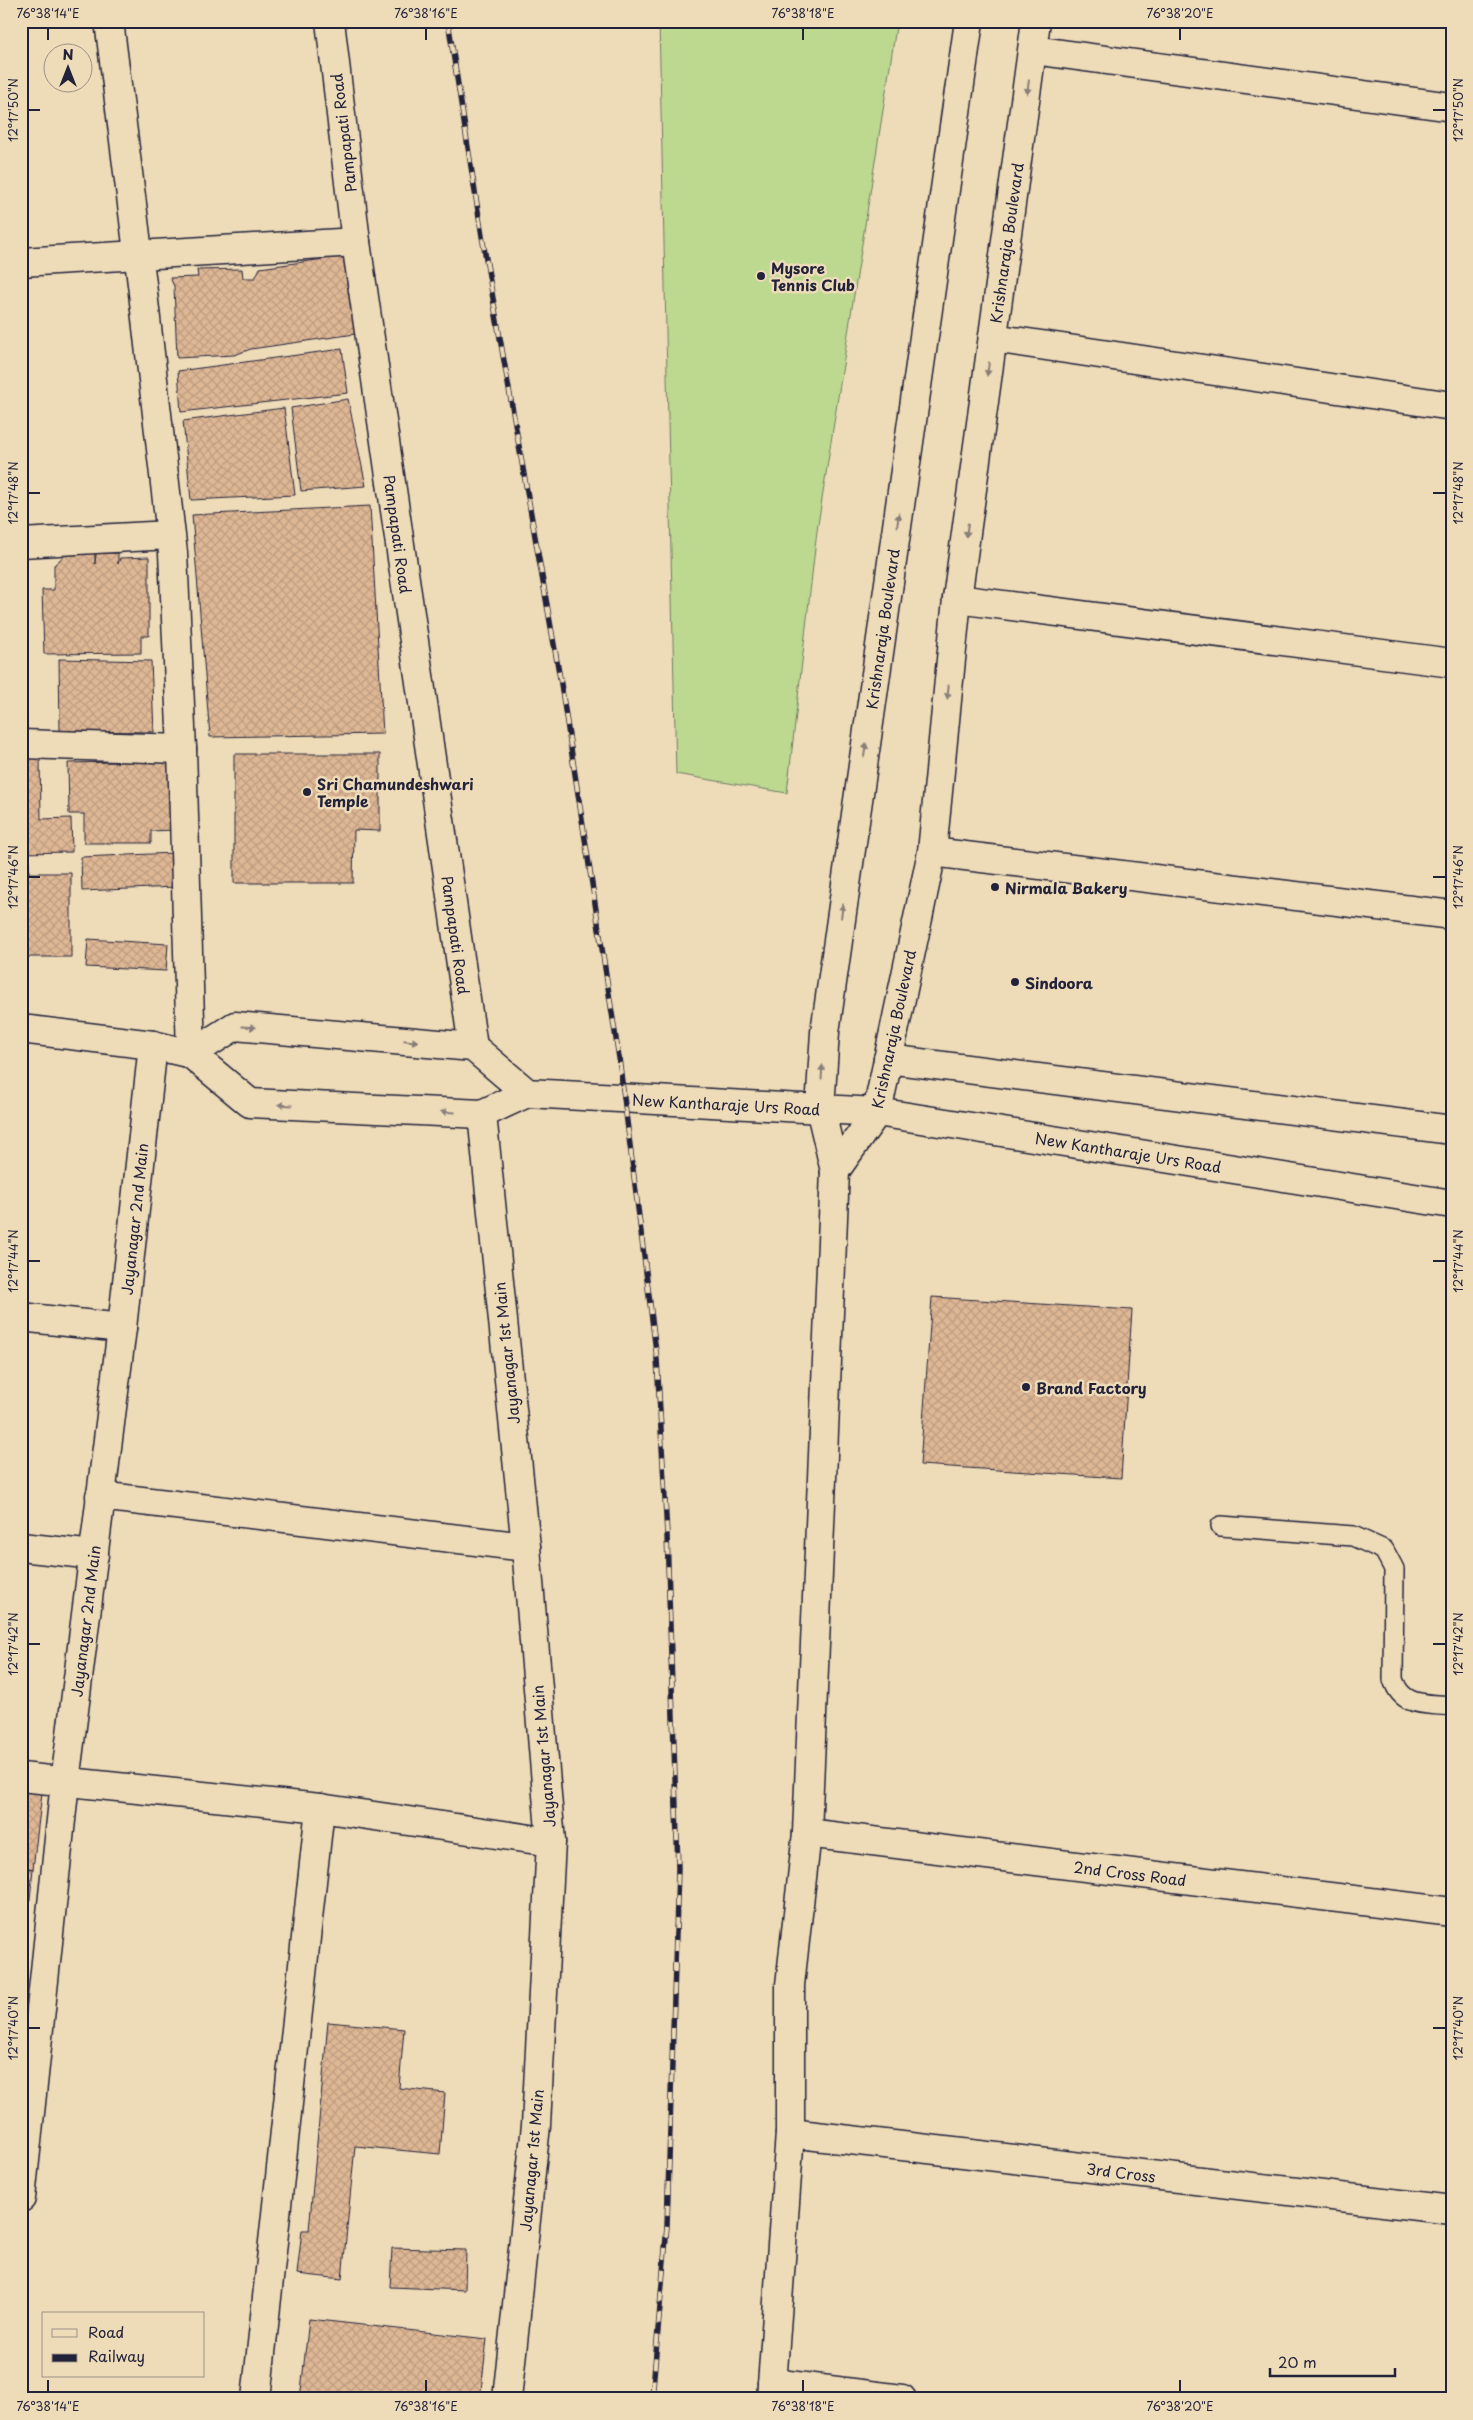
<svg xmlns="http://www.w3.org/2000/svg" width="1473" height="2420" font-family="'Playpen Sans',sans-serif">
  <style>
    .pitch { fill: #bdd88f; stroke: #707d65 }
    .building { fill: url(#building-cross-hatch); stroke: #22223b }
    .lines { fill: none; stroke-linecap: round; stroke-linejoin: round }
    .service-casing { stroke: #22223b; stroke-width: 22 }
    .minor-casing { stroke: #22223b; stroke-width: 31 }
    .tertiary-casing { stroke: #22223b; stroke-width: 31 }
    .secondary-casing { stroke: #22223b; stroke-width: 31 }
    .service { stroke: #eedbb8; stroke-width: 19 }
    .minor { stroke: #eedbb8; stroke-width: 28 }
    .tertiary { stroke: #eedbb8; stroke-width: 28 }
    .secondary { stroke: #eedbb8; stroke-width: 28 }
    .rail-casing { stroke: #22223b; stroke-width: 5.5 }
    .rail { stroke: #eedbb8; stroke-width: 4; stroke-dasharray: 11; stroke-linecap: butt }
    .oneway { fill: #887e7a }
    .ticks { fill: none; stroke: #22223b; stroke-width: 2 }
    .poi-dot { fill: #22223b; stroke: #eedbb8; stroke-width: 2 }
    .labels { text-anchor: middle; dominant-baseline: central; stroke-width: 5; stroke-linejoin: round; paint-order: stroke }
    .street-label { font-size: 15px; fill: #22223b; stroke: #eedbb8 }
    .poi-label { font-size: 15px; font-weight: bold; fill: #22223b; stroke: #eedbb8; text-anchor: start }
    .neatline { fill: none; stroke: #22223b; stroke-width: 2 }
    .ticks-label { font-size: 12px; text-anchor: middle; fill: #22223b }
  </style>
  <defs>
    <pattern id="building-cross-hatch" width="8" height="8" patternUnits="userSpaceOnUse" patternTransform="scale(1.25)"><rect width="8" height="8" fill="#deb794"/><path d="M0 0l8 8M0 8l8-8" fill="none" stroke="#be9d80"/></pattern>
  </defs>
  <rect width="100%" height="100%" fill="#eedbb8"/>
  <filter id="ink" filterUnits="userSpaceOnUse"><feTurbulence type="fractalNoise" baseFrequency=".02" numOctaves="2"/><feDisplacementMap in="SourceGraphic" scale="10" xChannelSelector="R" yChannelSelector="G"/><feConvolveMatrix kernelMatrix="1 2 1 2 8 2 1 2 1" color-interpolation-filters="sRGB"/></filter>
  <g filter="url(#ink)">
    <path class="pitch" d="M659 21H897L817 531 787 793 676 774Z"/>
    <g class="building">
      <path d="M345 256 355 334 251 349 234 355 177 358 174 286 170 278 198 277 197 270 242 269 243 278H255L260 268Z"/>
      <path d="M342 349 348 393 181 412 178 371Z"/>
      <path d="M348 399 366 486 301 491 291 408Z"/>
      <path d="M284 408 295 495 191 500 183 421Z"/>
      <path d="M370 506 383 734 210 737 192 515Z"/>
      <path d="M67 553H95V564L96 553H118V564L120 558 149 557V636H141V653L44 654 42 590H54V565Z"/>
      <path d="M59 659 151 661 154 732 60 731Z"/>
      <path d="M21 696H26L27 737H21Z"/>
      <path d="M234 754H380V831L354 830 353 883H234Z"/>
      <path d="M173 755 175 830 151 831V843H84V814H69L68 763 120 762V756Z"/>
      <path d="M40 758 41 819 71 818 72 852 21 853V759Z"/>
      <path d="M175 853 176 887 82 891 81 857Z"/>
      <path d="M21 856H29V873H71V957H21Z"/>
      <path d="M88 939 168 944 166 971 86 967Z"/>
      <path d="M932 1297 1132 1310 1121 1478 920 1465Z"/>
      <path d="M21 1792 42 1793 33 1869 21 1866Z"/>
      <path d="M21 1868 33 1869 25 1949H21Z"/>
      <path d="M328 2022 404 2029 399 2088 445 2093 440 2154 355 2146 342 2279 297 2274 302 2230H309Z"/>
      <path d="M392 2248 466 2250 465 2290 390 2287Z"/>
      <path d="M309 2319 487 2339 480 2399H300Z"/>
    </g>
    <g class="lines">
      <g class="service-casing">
        <path id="service" d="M1221 1526 1353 1536 1384 1550 1394 1569 1393 1679C1402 1708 1426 1703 1452 1706"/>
      </g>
      <g class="minor-casing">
        <g id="minor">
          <path d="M109 21 142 284 173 553 182 749 191 1054"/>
          <path d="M330 21 356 242 473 1047"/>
          <path d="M1033 50 1452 107"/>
          <path d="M21 262 356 242"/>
          <path d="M993 338 1452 406"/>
          <path d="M21 543 170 535"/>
          <path d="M957 599 1452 663"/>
          <path d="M21 744 182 749"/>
          <path d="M932 852 1452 915"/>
          <path d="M888 1059 1452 1130"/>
          <path d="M21 1317 122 1328"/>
          <path d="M100 1496 526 1547"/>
          <path d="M21 1547 94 1555"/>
          <path d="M21 1777 320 1808 551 1842"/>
          <path d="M807 1833 1452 1912"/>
          <path d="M790 2133 1452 2210"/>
          <path d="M21 2198 65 1782 122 1328 153 1045"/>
          <path d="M772 2383 902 2399"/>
          <path d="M256 2399 320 1808"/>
          <path d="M771 2399 790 2133V1985L807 1833 835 1171"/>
        </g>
      </g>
      <g class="tertiary-casing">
        <path id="tertiary" d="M482 1114 526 1547 551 1842 536 2125 507 2399"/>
      </g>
      <g class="secondary-casing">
        <g id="secondary">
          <path d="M21 1029 153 1045 191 1054 235 1026 473 1047 527 1093 877 1112 1452 1204"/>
          <path d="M191 1054 250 1103 482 1114 527 1093"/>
          <path d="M835 1171 877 1112 932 852 957 599 1036 21"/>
          <path d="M835 1171 820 1108 825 1032 969 21"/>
        </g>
      </g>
      <use href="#service" class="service"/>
      <use href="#minor" class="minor"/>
      <use href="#tertiary" class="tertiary"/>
      <use href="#secondary" class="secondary"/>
      <g class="rail-casing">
        <path id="rail" d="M448 21 482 236 561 684 619 1058 657 1359 667 1534 678 1868 667 2226 652 2399"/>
      </g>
      <use href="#rail" class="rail"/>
    </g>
    <defs><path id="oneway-solid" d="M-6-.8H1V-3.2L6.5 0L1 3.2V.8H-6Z" transform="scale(1.25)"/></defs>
    <g class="oneway">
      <use href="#oneway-solid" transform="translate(1028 87) rotate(98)"/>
      <use href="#oneway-solid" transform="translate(988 369) rotate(98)"/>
      <use href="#oneway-solid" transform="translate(898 520) rotate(-82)"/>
      <use href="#oneway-solid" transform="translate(967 530) rotate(98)"/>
      <use href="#oneway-solid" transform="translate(948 692) rotate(96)"/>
      <use href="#oneway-solid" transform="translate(865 750) rotate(-82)"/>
      <use href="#oneway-solid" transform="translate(842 911) rotate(-82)"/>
      <use href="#oneway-solid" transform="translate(249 1027) rotate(4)"/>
      <use href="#oneway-solid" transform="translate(411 1041) rotate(6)"/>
      <use href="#oneway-solid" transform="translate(822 1072) rotate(-86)"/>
      <use href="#oneway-solid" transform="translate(285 1105) rotate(-177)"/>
      <use href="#oneway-solid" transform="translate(448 1112) rotate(-177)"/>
    </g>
  </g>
  <path class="ticks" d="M48 28V40M426 28V40M803 28V40M1180 28V40M28 110H40M1433 110H1446M28 493H40M1433 493H1446M28 877H40M1433 877H1446M28 1261H40M1433 1261H1446M28 1644H40M1433 1644H1446M28 2028H40M1433 2028H1446M48 2380V2392M426 2380V2392M803 2380V2392M1180 2380V2392"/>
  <g class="poi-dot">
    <circle cx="761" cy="276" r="5"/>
    <circle cx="307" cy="792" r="5"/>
    <circle cx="995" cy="887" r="5"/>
    <circle cx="1015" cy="982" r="5"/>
    <circle cx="1026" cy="1387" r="5"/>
  </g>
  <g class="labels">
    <g class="street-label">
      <text transform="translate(343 133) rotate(-97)">Pampapati Road</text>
      <text transform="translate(1006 243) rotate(-82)">Krishnaraja Boulevard</text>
      <text transform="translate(398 534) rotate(82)">Pampapati Road</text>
      <text transform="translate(882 629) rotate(-82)">Krishnaraja Boulevard</text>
      <text transform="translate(456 935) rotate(82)">Pampapati Road</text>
      <text transform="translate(893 1029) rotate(-78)">Krishnaraja Boulevard</text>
      <text transform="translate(726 1104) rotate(3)">New Kantharaje Urs Road</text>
      <text transform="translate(1128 1152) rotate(9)">New Kantharaje Urs Road</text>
      <text transform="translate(134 1219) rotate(-84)">Jayanagar 2nd Main</text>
      <text transform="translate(506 1353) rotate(-96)">Jayanagar 1st Main</text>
      <text transform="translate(85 1621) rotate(-83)">Jayanagar 2nd Main</text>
      <text transform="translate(543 1756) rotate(-95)">Jayanagar 1st Main</text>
      <text transform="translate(1130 1873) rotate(7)">2nd Cross Road</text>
      <text transform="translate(531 2160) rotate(-85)">Jayanagar 1st Main</text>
      <text transform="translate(1121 2172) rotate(7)">3rd Cross</text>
    </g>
    <g class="poi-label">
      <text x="771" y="267">Mysore<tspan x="771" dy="17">Tennis Club</tspan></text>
      <text x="317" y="783">Sri Chamundeshwari<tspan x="317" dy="17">Temple</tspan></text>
      <text x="1005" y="887">Nirmala Bakery</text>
      <text x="1025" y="982">Sindoora</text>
      <text x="1036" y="1387">Brand Factory</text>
    </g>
  </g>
  <rect width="1473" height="2420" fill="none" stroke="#eedbb8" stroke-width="55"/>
  <rect x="42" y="2312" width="162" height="65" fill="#eedbb8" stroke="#9c9186"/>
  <rect x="52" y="2329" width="25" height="8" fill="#eedbb8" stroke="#9c9186"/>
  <text x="88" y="2338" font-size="15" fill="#22223b">Road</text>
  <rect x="52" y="2354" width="25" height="8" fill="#22223b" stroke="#9c9186"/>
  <text x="88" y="2362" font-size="15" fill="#22223b">Railway</text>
  <g transform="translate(68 68)"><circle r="24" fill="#eedbb8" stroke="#9c9186"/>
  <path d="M0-4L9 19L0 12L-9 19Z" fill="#22223b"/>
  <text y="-8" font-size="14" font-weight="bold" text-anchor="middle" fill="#22223b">N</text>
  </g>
  <path d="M1270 2368v8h125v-8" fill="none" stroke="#22223b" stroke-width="2.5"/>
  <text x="1278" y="2368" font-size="15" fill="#22223b" stroke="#eedbb8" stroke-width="4" paint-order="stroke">20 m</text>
  <rect x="28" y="28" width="1418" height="2364" class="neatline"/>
  <g class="ticks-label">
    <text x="48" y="18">76°38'14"E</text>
    <text x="426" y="18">76°38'16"E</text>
    <text x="803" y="18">76°38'18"E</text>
    <text x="1180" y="18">76°38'20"E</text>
    <text transform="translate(14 110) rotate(-90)" y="4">12°17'50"N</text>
    <text transform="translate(1459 110) rotate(-90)" y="4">12°17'50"N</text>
    <text transform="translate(14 493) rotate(-90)" y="4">12°17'48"N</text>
    <text transform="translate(1459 493) rotate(-90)" y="4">12°17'48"N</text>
    <text transform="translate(14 877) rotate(-90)" y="4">12°17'46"N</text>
    <text transform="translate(1459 877) rotate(-90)" y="4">12°17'46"N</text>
    <text transform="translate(14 1261) rotate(-90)" y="4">12°17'44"N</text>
    <text transform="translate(1459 1261) rotate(-90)" y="4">12°17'44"N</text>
    <text transform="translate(14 1644) rotate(-90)" y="4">12°17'42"N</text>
    <text transform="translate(1459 1644) rotate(-90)" y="4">12°17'42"N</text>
    <text transform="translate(14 2028) rotate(-90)" y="4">12°17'40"N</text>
    <text transform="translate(1459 2028) rotate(-90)" y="4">12°17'40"N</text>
    <text x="48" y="2411">76°38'14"E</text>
    <text x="426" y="2411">76°38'16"E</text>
    <text x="803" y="2411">76°38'18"E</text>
    <text x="1180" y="2411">76°38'20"E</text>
  </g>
</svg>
